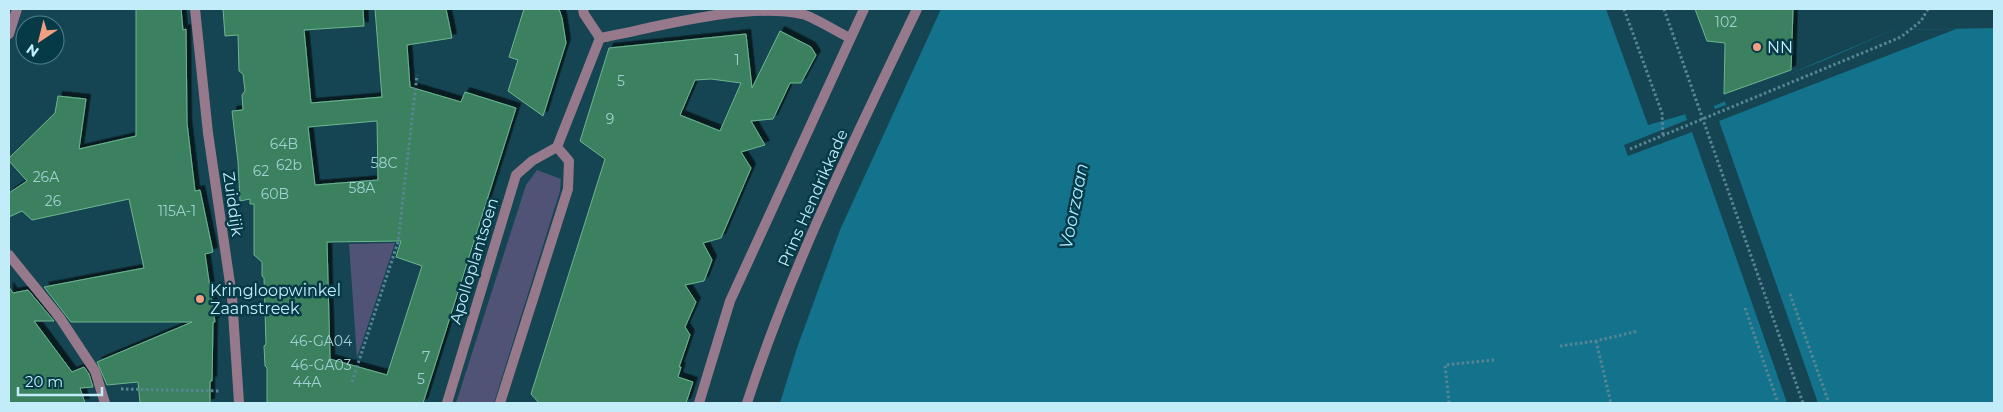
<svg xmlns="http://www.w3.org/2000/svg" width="2003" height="412" font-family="Montserrat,sans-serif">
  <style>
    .green { fill: #505375 }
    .water { fill: #13738c }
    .pier { fill: #154452 }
    .building { fill: #3b815f; stroke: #6db690; fill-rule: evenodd; filter: url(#shadow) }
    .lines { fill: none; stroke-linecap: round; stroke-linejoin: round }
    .path { stroke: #588593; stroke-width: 3; stroke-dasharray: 2.5 2.5; stroke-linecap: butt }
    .pedestrian { stroke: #967a8c; stroke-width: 10 }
    .minor { stroke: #967a8c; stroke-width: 10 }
    .poi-dot { fill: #f3a082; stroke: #063a47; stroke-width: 2 }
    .labels { text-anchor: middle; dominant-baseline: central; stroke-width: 5; stroke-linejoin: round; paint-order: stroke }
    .number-label { font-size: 14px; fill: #a1d1d2 }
    .poi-label { font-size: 16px; fill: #c3ecf9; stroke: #063a47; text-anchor: start }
    .street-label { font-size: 16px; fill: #c3ecf9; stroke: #063a47 }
    .water-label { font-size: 18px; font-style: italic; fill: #a7e8fe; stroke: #063a47 }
  </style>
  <defs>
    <filter id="shadow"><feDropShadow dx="4.5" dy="-4.5" stdDeviation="0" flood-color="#0009"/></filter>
  </defs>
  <rect width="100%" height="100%" fill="#154452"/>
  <g class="green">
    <path d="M537 170 561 179 560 191 494 403H456L526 185Z"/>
    <path d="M395 243 357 358 349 244Z"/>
  </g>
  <path class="water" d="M941 9H1606L1648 125 1714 106 1893 30 1994 28V403H780L797 348 840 230Z"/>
  <path class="pier" d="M1956 29 1719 121 1818 403H1787L1692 132 1628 156 1624 145 1687 120 1685 113 1713 104 1715 109 1726 105 1724 99 1825 60 1893 30Z"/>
  <g class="building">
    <path d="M136 9H181L183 30 186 29 187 123 195 191 200 190 213 252 205 254 215 322H213L212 381H210V403H140L138 382 107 385 97 362 192 322H71L44 287 144 268 129 199 32 220 22 211 9 217V193L27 181 9 161V158L55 113 58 96 86 99 79 149 136 136Z"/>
    <path d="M223 9H363L364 26 304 30 311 103 382 97 375 9H446L452 38 407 45 410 87 461 102 465 92 516 108 423 403H267V368L265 366 264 346 266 344 264 278 262 276V262L254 255V204H250V199L240 201 238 162 232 111 243 110 242 95 245 91 243 74 239 71 238 35 225 36ZM377 121 378 180 315 185 308 127ZM401 241 396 257 422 266 387 375 330 359 327 242Z"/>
    <path d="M524 9H559L562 18 566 43 543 116 508 91 518 60 509 57Z"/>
    <path d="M1695 9H1793L1791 70 1724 94 1725 43 1707 41Z"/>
    <path d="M780 31 811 47 816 55 801 83H790L773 119 751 121 765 145 741 152 751 168 721 238 703 243 712 260 704 281 685 285 696 302 685 327 690 335 679 367H681L678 377 693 382 686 403H539L531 394 605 159 580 141 609 48 746 34 752 88ZM711 79 741 83 720 131 680 115 695 80Z"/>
    <path d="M9 287 13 293 28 290 54 321H34L72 372 84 367 89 374 93 387 80 388 85 403H9Z"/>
  </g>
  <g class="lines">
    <g class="path">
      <path d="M1624 9 1662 113 1663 136"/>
      <path d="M1664 9 1803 403"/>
      <path d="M1630 149 1901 37 1921 21 1928 9"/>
      <path d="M1790 294 1829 403"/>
      <path d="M1745 308 1778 403"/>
      <path d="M1596 341 1611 403"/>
      <path d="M1560 346 1596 341 1638 331"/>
      <path d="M352 382 398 242 417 75"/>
      <path d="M121 389 220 391"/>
      <path d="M1449 403 1445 365 1495 360"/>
    </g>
    <path class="pedestrian" d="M747 403C791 267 855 138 917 9"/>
    <g class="minor">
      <path d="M195 9 208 133 232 297 239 403"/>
      <path d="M583 9 584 14 600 38"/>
      <path d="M9 34 17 9"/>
      <path d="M600 38C658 27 745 2 802 14 814 17 837 32 850 38"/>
      <path d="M9 255 60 318 95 371 105 403"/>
      <path d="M447 403 516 175 532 161 557 147 600 38"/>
      <path d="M500 403 568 189 569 161 557 147"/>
      <path d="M699 403 730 301 864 9"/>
    </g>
  </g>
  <g class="poi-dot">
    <circle cx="1757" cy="47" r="5"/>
    <circle cx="200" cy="299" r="5"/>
  </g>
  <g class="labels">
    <g class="number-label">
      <text x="1726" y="22">102</text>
      <text x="737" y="60">1</text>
      <text x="621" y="81">5</text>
      <text x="610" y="119">9</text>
      <text x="284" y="144">64B</text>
      <text x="384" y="163">58C</text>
      <text x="289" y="165">62b</text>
      <text x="261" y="171">62</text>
      <text x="46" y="177">26A</text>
      <text x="362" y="188">58A</text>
      <text x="275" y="194">60B</text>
      <text x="53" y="201">26</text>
      <text x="177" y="211">115A-1</text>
      <text x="321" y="341">46-GA04</text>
      <text x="426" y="357">7</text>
      <text x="321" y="365">46-GA03</text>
      <text x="421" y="379">5</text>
      <text x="307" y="382">44A</text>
    </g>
    <g class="poi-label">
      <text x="1767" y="47">NN</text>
      <text x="210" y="290">Kringloopwinkel<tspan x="210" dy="18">Zaanstreek</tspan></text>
    </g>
    <g class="street-label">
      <text transform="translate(813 198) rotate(-66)">Prins Hendrikkade</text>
      <text transform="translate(233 204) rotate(82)">Zuiddijk</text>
      <text transform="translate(474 261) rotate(-73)">Apolloplantsoen</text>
    </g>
    <g class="water-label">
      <text transform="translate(1074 206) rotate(-79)">Voorzaan</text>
    </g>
  </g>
  <rect width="2003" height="412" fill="none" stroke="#c3ecf9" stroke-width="20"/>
  <g transform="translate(40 40) rotate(215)"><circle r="24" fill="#063a47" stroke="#52818e"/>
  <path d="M0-4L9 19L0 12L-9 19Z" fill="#f3a082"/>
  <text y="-8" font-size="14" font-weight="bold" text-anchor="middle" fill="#c3ecf9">N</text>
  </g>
  <path d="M18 387v8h84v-8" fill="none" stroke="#c3ecf9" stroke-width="2.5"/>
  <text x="25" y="387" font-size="15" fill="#c3ecf9" stroke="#063a47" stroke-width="4" paint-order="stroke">20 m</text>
</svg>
